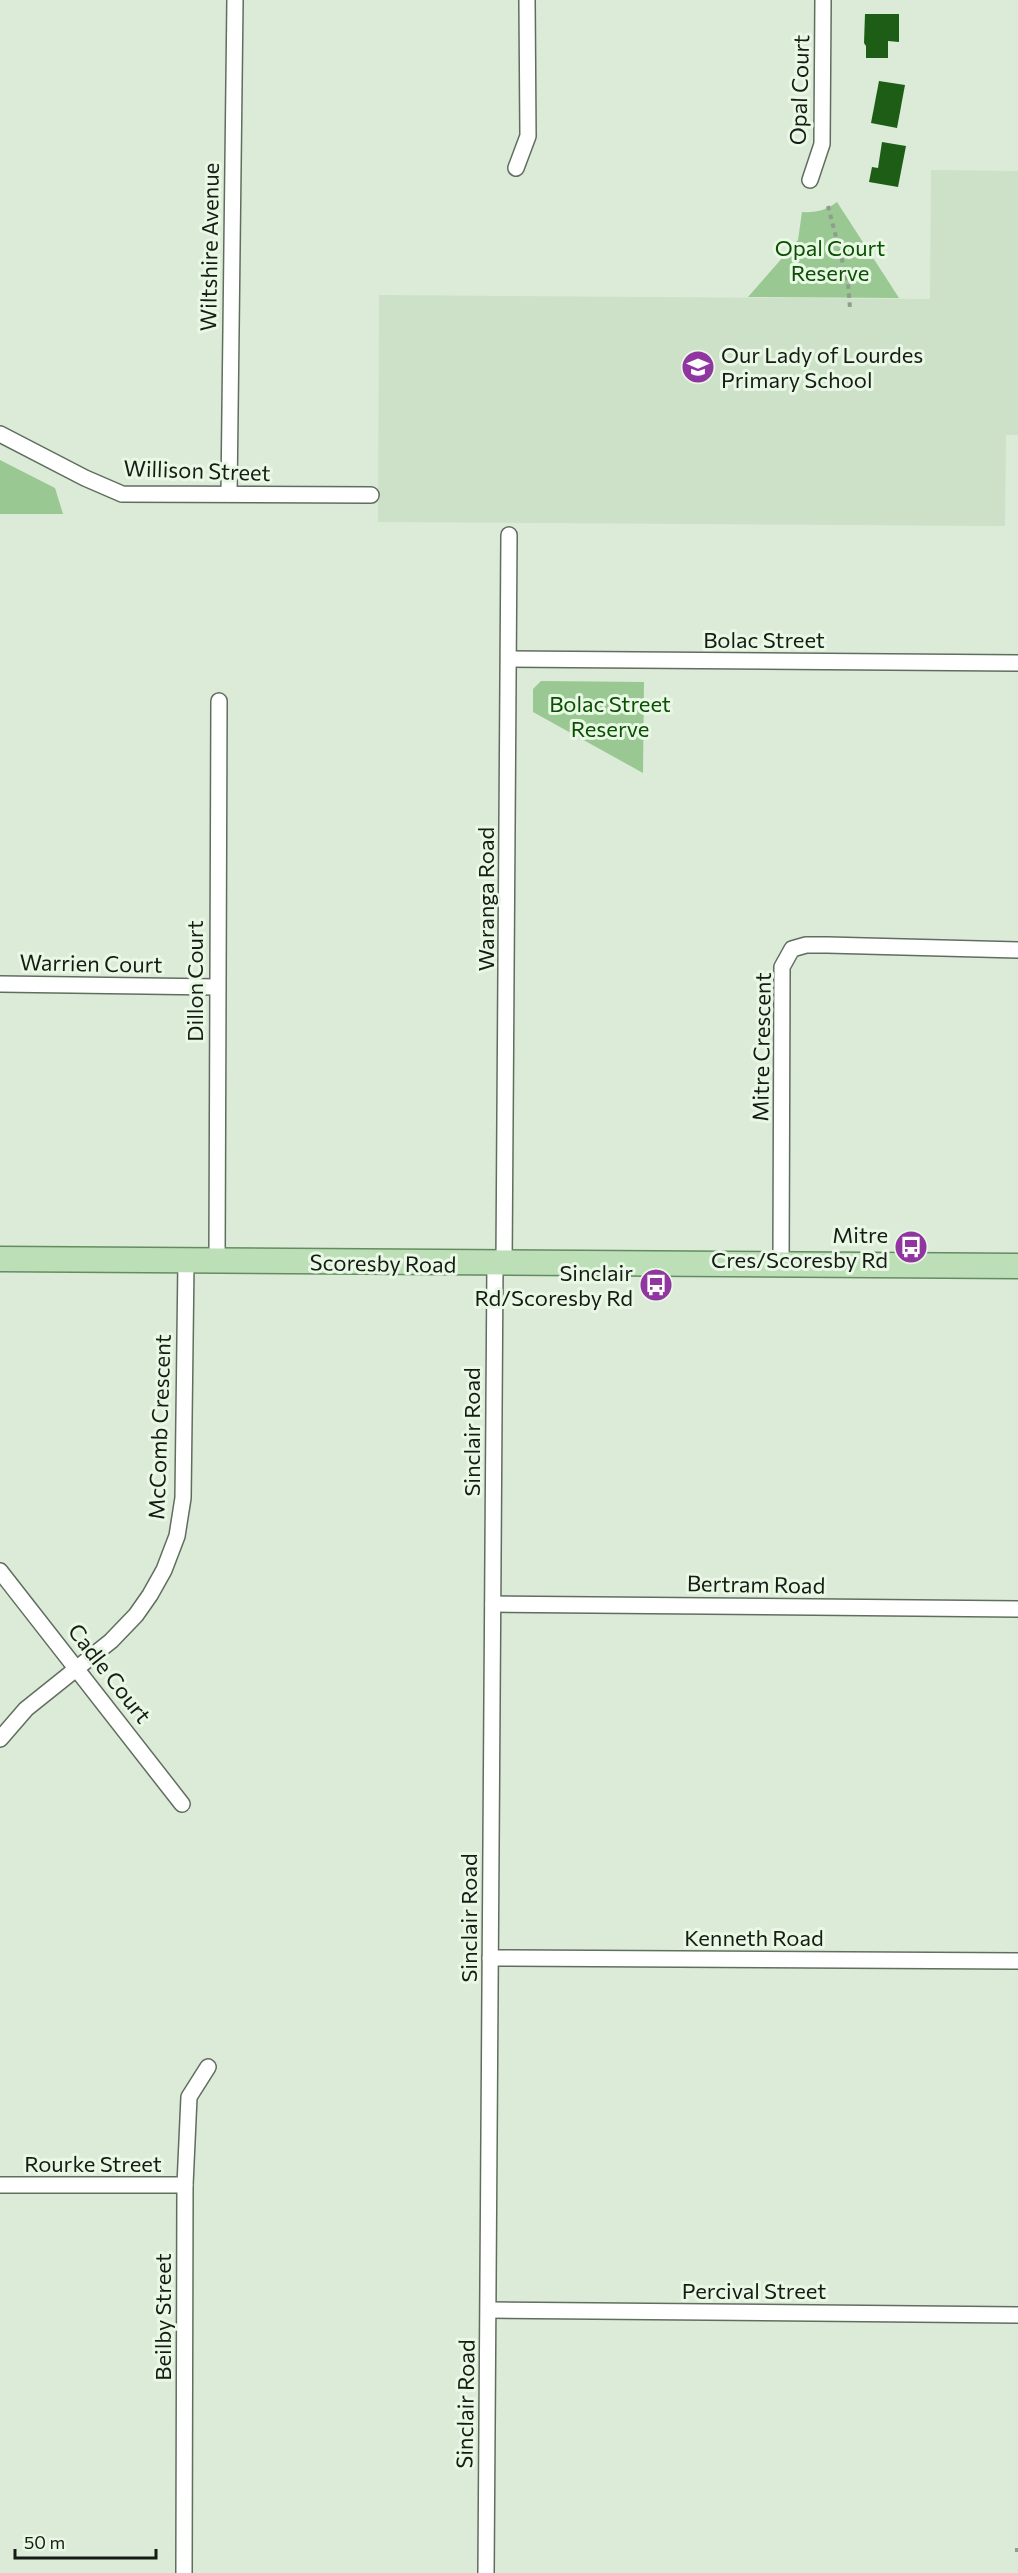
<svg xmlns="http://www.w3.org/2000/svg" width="1018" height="2573" font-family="Commissioner,sans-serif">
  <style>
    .built { fill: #cce1c8 }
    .green { fill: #99c892 }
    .building { fill: #1d5d15 }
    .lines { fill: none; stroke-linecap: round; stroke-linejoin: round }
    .street-casing { stroke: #606e5e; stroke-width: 18 }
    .primary-casing { stroke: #658c60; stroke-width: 27 }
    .path { stroke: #909c8e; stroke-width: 4; stroke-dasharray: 4.5 4.5; stroke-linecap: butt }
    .street { stroke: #fff; stroke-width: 15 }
    .primary { stroke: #bcdfb8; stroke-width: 24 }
    .labels { text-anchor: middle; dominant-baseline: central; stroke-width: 6; stroke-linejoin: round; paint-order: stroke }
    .street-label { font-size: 22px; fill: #161b15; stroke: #e8f8e5 }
    .park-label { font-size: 22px; fill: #0a4f02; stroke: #e8f8e5 }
    .poi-label { font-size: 22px; fill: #161b15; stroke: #e8f8e5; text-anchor: end }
  </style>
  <rect width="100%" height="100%" fill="#dbebd8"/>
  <path class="built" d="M931 170 1018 171V435H1006L1005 526 378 522 379 295 930 299Z"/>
  <g class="green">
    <path d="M837 202 899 298 748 297 798 240 802 212C817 213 826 210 837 202Z"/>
    <path d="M0 460 55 488 63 514H0Z"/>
    <path d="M541 681 644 682 643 773 533 712V689Z"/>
  </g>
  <g class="building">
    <path d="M865 14H899V42L888 41V58H866V46L864 43Z"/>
    <path d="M879 81 905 85 897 128 871 123Z"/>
    <path d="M882 142 906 146 898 187 869 182 872 167 878 168Z"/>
  </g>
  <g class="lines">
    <g class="street-casing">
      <g id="street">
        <path d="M516 168 528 136 527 0"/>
        <path d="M810 180 822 144 823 0"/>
        <path d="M0 434 85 478 122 494 371 495"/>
        <path d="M229 494 235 0"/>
        <path d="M509 659 1018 663"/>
        <path d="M0 984 217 987"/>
        <path d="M217 1261 219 701"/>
        <path d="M504 1264 509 535"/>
        <path d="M781 1266 782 967 792 949 806 945H827L1018 950"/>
        <path d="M0 1571 182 1804"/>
        <path d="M493 1604 1018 1609"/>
        <path d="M0 1739 26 1709 111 1641 136 1615 150 1595 164 1570 177 1536 183 1498 186 1261"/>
        <path d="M490 1958 1018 1961"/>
        <path d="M0 2185H185"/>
        <path d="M489 2310 1018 2315"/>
        <path d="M184 2573 185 2185 189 2097 208 2067"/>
        <path d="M486 2573 495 1264"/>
      </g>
    </g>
    <g class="primary-casing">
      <path id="primary" d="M0 1259 1018 1266"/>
    </g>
    <g class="path">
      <path d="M828 206 848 283 850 308"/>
      <path d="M1015 2550H1018"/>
    </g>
    <use href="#street" class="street"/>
    <use href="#primary" class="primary"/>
  </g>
  <defs>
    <g id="school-disc" transform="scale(1.725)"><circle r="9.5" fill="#9136a1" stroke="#e8f8e5"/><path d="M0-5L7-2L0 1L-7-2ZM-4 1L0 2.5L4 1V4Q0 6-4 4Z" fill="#fff"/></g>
    <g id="bus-disc" transform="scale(1.725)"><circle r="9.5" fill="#9136a1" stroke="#e8f8e5"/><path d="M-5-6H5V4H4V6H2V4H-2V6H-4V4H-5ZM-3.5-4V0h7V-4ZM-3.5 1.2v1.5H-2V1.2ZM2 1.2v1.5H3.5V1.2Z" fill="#fff"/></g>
  </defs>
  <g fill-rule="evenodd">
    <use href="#school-disc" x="698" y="367"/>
    <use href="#bus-disc" x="911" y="1247"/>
    <use href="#bus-disc" x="656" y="1285"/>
  </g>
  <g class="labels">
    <g class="street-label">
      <text transform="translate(799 90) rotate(-88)">Opal Court</text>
      <text transform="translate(209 247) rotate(-89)">Wiltshire Avenue</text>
      <text transform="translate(197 470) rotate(2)">Willison Street</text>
      <text x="764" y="639">Bolac Street</text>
      <text transform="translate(485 899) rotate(-90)">Waranga Road</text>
      <text transform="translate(91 963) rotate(1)">Warrien Court</text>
      <text transform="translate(194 981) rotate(-90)">Dillon Court</text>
      <text transform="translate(761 1047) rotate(-89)">Mitre Crescent</text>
      <text transform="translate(383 1263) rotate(1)">Scoresby Road</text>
      <text transform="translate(159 1427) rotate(-88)">McComb Crescent</text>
      <text transform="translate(471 1432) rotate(-90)">Sinclair Road</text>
      <text transform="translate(756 1584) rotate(1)">Bertram Road</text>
      <text transform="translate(110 1673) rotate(52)">Cadle Court</text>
      <text transform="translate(468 1918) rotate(-90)">Sinclair Road</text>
      <text x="754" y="1937">Kenneth Road</text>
      <text x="93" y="2163">Rourke Street</text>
      <text x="754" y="2290">Percival Street</text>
      <text transform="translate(162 2317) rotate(-90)">Beilby Street</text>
      <text transform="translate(465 2404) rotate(-89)">Sinclair Road</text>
    </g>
    <g class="park-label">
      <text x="830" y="247">Opal Court<tspan x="830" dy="25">Reserve</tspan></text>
      <text x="610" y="703">Bolac Street<tspan x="610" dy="25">Reserve</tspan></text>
    </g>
    <g class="poi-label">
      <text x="721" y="354" text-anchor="start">Our Lady of Lourdes<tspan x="721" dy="25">Primary School</tspan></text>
      <text x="888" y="1234">Mitre<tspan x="888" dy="25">Cres/Scoresby Rd</tspan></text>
      <text x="633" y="1272">Sinclair<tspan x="633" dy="25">Rd/Scoresby Rd</tspan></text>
    </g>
  </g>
  <path d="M15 2549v9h141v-9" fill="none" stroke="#161b15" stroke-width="3"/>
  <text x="24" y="2549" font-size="18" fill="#161b15" stroke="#e8f8e5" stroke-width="4.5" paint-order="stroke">50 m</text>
</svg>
